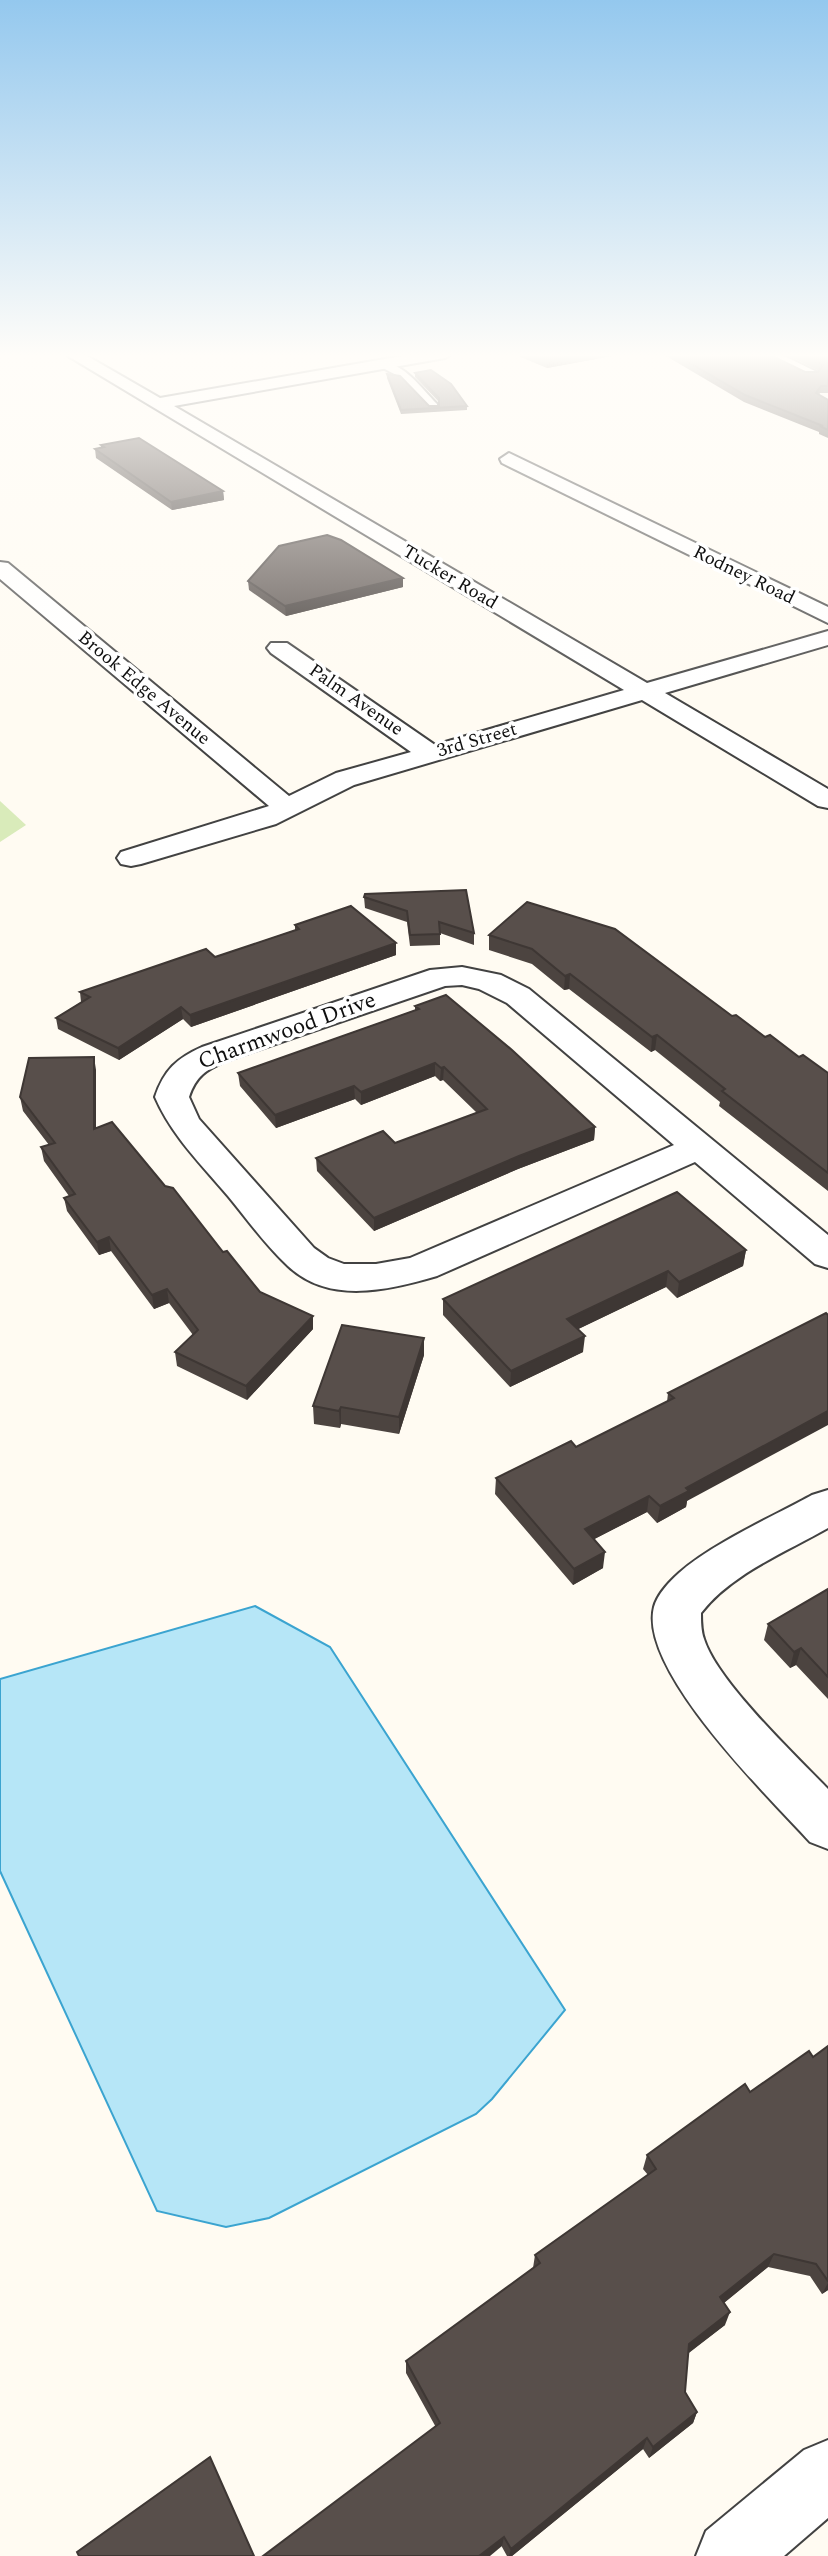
<svg xmlns="http://www.w3.org/2000/svg" width="828" height="2556" font-family="Spectral,serif">
  <style>
    .green { fill: #d9ebba }
    .water { fill: #b6e6f7; stroke: #3ba4d0; stroke-width: 2 }
    .lines { fill: none; stroke-linecap: round; stroke-linejoin: round }
    .lane-casing { stroke: #424242; stroke-width: 4 }
    .street-casing { stroke: #424242; stroke-width: 4 }
    .lane { fill: #fff; fill-rule: evenodd }
    .street { fill: #fff; fill-rule: evenodd }
    .wall { fill: #4c4440 }
    .shaded-wall { fill: #3e3734 }
    .building { fill: #584f4b; stroke: #3e3734; stroke-width: 2 }
    .labels { text-anchor: middle; dominant-baseline: central; stroke-width: 7; stroke-linejoin: round; paint-order: stroke }
    .far-street-label { font-size: 19px; fill: #0f0f0f; stroke: #fff }
    .street-label { font-size: 23px; fill: #0f0f0f; stroke: #fff }
  </style>
  <rect width="100%" height="100%" fill="#fffbf2"/>
  <path class="green" d="M0 801 26 825 0 842Z"/>
  <path class="water" d="M255 1606 330 1647 565 2010 492 2099 476 2114 269 2218 226 2227 157 2211 0 1871V1679Z"/>
  <g class="lines">
    <g class="lane-casing">
      <path id="lane" d="M379 362C404 362 421 388 437 404V408H431L402 378 379 366Z"/>
    </g>
    <g class="street-casing">
      <g id="street">
        <path d="M63 353H82L160 398 419 353H453L445 358 174 406 647 683 828 631V645L665 693 828 789V808L818 806 642 700 354 785 276 824 141 864 131 866 121 864 117 858 121 852 269 806 0 579V562L8 563 289 796 336 773 411 752 271 653 267 648 271 643H287L435 745 624 690Z"/>
        <path d="M757 353H778L819 373 817 377H805Z"/>
        <path d="M509 453 828 607V623L502 463 500 459Z"/>
        <path d="M462 967 501 975 529 989 828 1235V1268L815 1264 695 1162 437 1276C389 1290 329 1305 288 1266 266 1246 247 1219 228 1196 201 1164 172 1136 155 1097 164 1070 177 1058 202 1047L430 970ZM462 985 479 989 507 1003 674 1145 410 1258 376 1264H344L328 1258 314 1248 199 1119 189 1097C196 1076 206 1070 226 1061L445 986Z"/>
        <path d="M828 1490V1528C786 1552 731 1574 701 1613 701 1621 701 1631 704 1639 717 1681 796 1756 828 1789V1849L810 1842C769 1797 638 1670 654 1607 657 1595 670 1581 679 1573 711 1544 774 1516 812 1495Z"/>
        <path d="M828 2440V2518L784 2556H696L706 2531 804 2450Z"/>
      </g>
    </g>
    <use href="#lane" class="lane"/>
    <use href="#street" class="street"/>
  </g>
  <g class="wall">
    <path d="M511 353H628L547 368Z"/>
    <path d="M661 353H766L805 372H818L819 371 783 353H828V393H820L819 395 828 400V438L819 434V432L744 402Z"/>
    <path d="M415 373 467 406V410L401 414 387 378V374L429 406H439V402L415 377Z"/>
    <path d="M101 445 223 491 224 500 172 510 96 458 95 449 101 448Z"/>
    <path d="M248 581 403 587 286 616 249 590Z"/>
    <path d="M364 897 474 933V945L440 933V945L410 946 407 922 365 908Z"/>
    <path d="M295 925 396 955 191 1027 183 1019 119 1060 58 1029 56 1018 81 1002 80 992 215 957 295 930Z"/>
    <path d="M489 935 732 1016 799 1057 828 1073V1191L719 1106 720 1102 655 1050 651 1052 569 989 564 990 532 964 489 950Z"/>
    <path d="M415 1006 595 1127 594 1140 518 1169 374 1231 317 1171 316 1158 395 1143 477 1113 443 1080 440 1081 435 1076 361 1105 355 1099 276 1128 240 1086 238 1073 415 1010Z"/>
    <path d="M96 1070V1128L165 1186 223 1252 260 1292 313 1316V1329L247 1400 177 1366 175 1352 193 1335 169 1303 154 1309 111 1251 99 1255 67 1211 64 1198 69 1196 44 1161 41 1147 49 1145 23 1111 20 1097Z"/>
    <path d="M746 1250 743 1266 677 1298 666 1287 578 1329 583 1352 510 1387 443 1315V1299Z"/>
    <path d="M826 1313 687 1501 686 1507 657 1523 647 1512 594 1539 603 1568 573 1585 495 1494 496 1478 576 1447 667 1402 668 1393Z"/>
    <path d="M424 1338V1355L399 1434 341 1424 340 1428 314 1424 313 1406Z"/>
    <path d="M828 1589V1699L796 1665 790 1668 764 1640 768 1624Z"/>
    <path d="M828 2046V2290L822 2294 810 2276 768 2267 724 2303 725 2325 688 2353 685 2392 697 2412 693 2423 649 2458 643 2449 512 2556H507L406 2373V2361L533 2268 535 2255 648 2175 643 2169 647 2155 750 2092 813 2057Z"/>
  </g>
  <g class="shaded-wall">
    <path d="M590 353H628L547 368V361Z"/>
    <path d="M223 491 224 500 172 510 171 502Z"/>
    <path d="M403 578V587L286 616 285 606Z"/>
    <path d="M396 943V955L191 1027 190 1015Z"/>
    <path d="M570 974 569 989 564 990 565 976Z"/>
    <path d="M181 1007 183 1019 119 1060 118 1048Z"/>
    <path d="M657 1035 655 1050 651 1052 652 1037Z"/>
    <path d="M94 1057 96 1070V1142L94 1129Z"/>
    <path d="M435 1063V1076L361 1105V1092Z"/>
    <path d="M444 1067 443 1080 440 1081 441 1068Z"/>
    <path d="M354 1086 355 1099 276 1128 275 1115Z"/>
    <path d="M595 1127 594 1140 518 1169 374 1231V1218L519 1156Z"/>
    <path d="M109 1237 111 1251 99 1255 97 1242Z"/>
    <path d="M746 1250 743 1266 677 1298 679 1282Z"/>
    <path d="M668 1271 666 1287 566 1335 567 1319Z"/>
    <path d="M167 1289 169 1303 154 1309 152 1295Z"/>
    <path d="M313 1316V1329L247 1400 246 1386Z"/>
    <path d="M585 1336 583 1352 510 1387 511 1371Z"/>
    <path d="M424 1338V1355L399 1434V1417Z"/>
    <path d="M341 1407V1424L340 1428 339 1411Z"/>
    <path d="M828 1411V1425L687 1501 686 1507 657 1523 660 1506 686 1488Z"/>
    <path d="M649 1496 647 1512 583 1545 585 1529Z"/>
    <path d="M605 1552 603 1568 573 1585 574 1569Z"/>
    <path d="M801 1648 796 1665 790 1668 794 1652Z"/>
    <path d="M774 2254 768 2267 715 2310 720 2297Z"/>
    <path d="M828 2283V2290L822 2294Z"/>
    <path d="M730 2312 725 2325 685 2356 689 2344Z"/>
    <path d="M697 2412 693 2423 649 2458 653 2447Z"/>
    <path d="M647 2438 643 2449 512 2556H509L511 2549Z"/>
    <path d="M504 2537 502 2546 490 2556H479Z"/>
  </g>
  <g class="building">
    <path d="M528 353H590L547 361Z"/>
    <path d="M673 353H766L805 372H818L823 365 798 353H828V386H821L816 393 828 400V430L820 426H823L745 395Z"/>
    <path d="M431 370 451 384 467 406 401 410 387 374 400 376 429 406H439V398L415 373Z"/>
    <path d="M139 438 223 491 171 502 95 449 104 447 101 445Z"/>
    <path d="M327 535 341 540 403 578 285 606 248 581 279 546Z"/>
    <path d="M466 890 474 933 439 922 440 934 410 935 407 911 364 897 365 894Z"/>
    <path d="M527 902 615 929 732 1016 736 1015 765 1037 770 1035 799 1057 803 1055 828 1073V1173L722 1091 725 1089 657 1035 652 1037 570 974 565 976 532 949 489 935Z"/>
    <path d="M351 906 396 943 190 1015 181 1007 118 1048 56 1018 90 997 80 992 206 949 215 957 299 929 295 925Z"/>
    <path d="M446 995 512 1050 595 1127 519 1156 374 1218 316 1158 383 1131 395 1143 487 1109 444 1067 441 1068 435 1063 361 1092 354 1086 275 1115 238 1073 419 1009 415 1006Z"/>
    <path d="M94 1057V1129L112 1122 165 1186 173 1188 223 1252 227 1251 260 1292 313 1316 246 1386 175 1352 198 1330 167 1289 152 1295 109 1237 97 1242 64 1198 75 1194 41 1147 55 1143 20 1097 29 1058Z"/>
    <path d="M677 1192 746 1250 679 1282 668 1271 567 1319 585 1336 511 1371 443 1299Z"/>
    <path d="M826 1313 828 1315V1411L686 1488 689 1491 660 1506 649 1496 585 1529 605 1552 574 1569 496 1478 571 1441 576 1447 674 1398 668 1393Z"/>
    <path d="M342 1325 424 1338 399 1417 341 1407 339 1411 313 1406Z"/>
    <path d="M828 1589V1677L801 1648 794 1652 768 1624Z"/>
    <path d="M828 2046V2281L816 2264 774 2254 720 2297 730 2312 689 2344 685 2392 697 2412 653 2447 647 2438 511 2549 504 2537 479 2556H263L440 2423 406 2361 540 2263 535 2255 656 2169 647 2155 745 2084 750 2092 809 2051 813 2057Z"/>
    <path d="M210 2457 254 2556H79L77 2552Z"/>
  </g>
  <linearGradient id="sky" x2="0" y2="1"><stop stop-color="#94c8ee"/><stop offset="0.5" stop-color="#fffdf9"/><stop offset="1" stop-color="#fffdf9" stop-opacity="0"/></linearGradient>
  <rect width="828" height="711" fill="url(#sky)"/>
  <g class="labels">
    <g class="far-street-label">
      <text transform="translate(744 575) rotate(26)">Rodney Road</text>
      <text transform="translate(450 577) rotate(31)">Tucker Road</text>
      <text transform="translate(144 688) rotate(40)">Brook Edge Avenue</text>
      <text transform="translate(356 700) rotate(35)">Palm Avenue</text>
      <text transform="translate(477 740) rotate(-16)">3rd Street</text>
    </g>
    <g class="street-label">
      <text transform="translate(287 1031) rotate(-20)">Charmwood Drive</text>
    </g>
  </g>
</svg>
